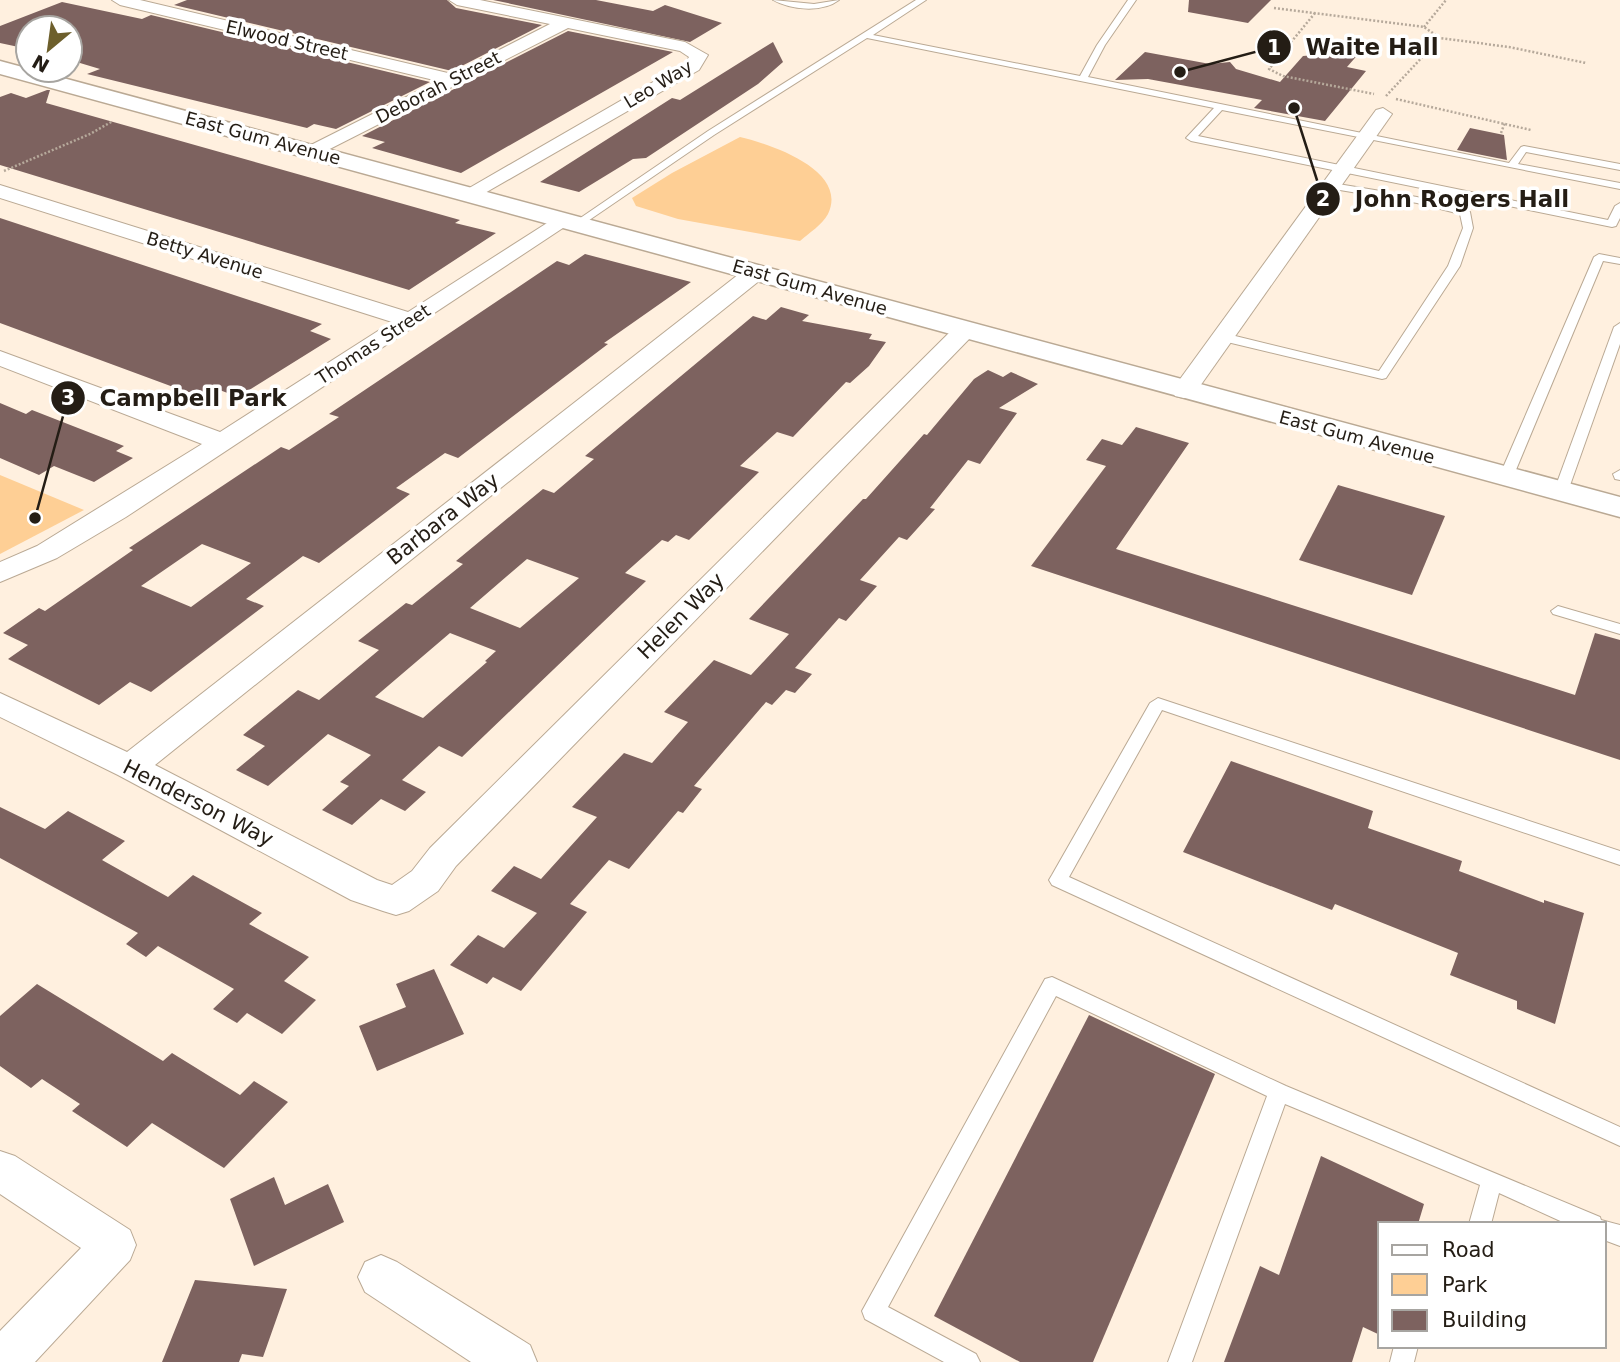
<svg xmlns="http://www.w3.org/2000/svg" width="1620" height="1362" font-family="'DejaVu Sans',sans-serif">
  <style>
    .green { fill: #fecf95 }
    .building { fill: #7d625f; fill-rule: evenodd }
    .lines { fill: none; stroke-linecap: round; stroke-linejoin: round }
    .service-casing { stroke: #baa994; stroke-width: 2 }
    .minor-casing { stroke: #baa994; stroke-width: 2 }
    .tertiary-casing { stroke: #baa994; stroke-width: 3 }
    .path { stroke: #b6a99b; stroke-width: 2.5; stroke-dasharray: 2 2; stroke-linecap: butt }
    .service { fill: #fff; fill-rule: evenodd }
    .minor { fill: #fff; fill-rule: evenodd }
    .tertiary { fill: #fff; fill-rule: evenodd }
    .labels { text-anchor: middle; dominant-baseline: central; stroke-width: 7; stroke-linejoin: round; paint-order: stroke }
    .far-street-label { font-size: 18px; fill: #241d15; stroke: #fff }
    .street-label { font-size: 21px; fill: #241d15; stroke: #fff }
    .leader { fill: none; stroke: #241d15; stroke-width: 2.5 }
    .callout-dot { fill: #241d15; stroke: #fff; stroke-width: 2.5 }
    .mark-label { font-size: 21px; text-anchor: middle; font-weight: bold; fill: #fff }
    .callout-label { font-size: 23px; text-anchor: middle; font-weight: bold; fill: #241d15; stroke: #fff; stroke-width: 7; stroke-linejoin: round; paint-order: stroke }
  </style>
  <rect width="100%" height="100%" fill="#fff0df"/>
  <g class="green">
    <path d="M740 137C770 144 849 170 828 214 822 225 809 233 800 241L678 219 636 206 632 198 672 173Z"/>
    <path d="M0 475 84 510 0 554Z"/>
  </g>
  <g class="building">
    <path d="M187 0H447L456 8 542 25 452 71 174 5Z"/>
    <path d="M493 0H596L653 11 665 5 722 23 690 42Z"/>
    <path d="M1189 0H1271L1248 23 1188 12Z"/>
    <path d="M62 2 142 19 151 15 430 82 336 129 314 124 307 128 87 74 100 69 70 60V28H28V49L0 43V26Z"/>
    <path d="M568 31 673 52 461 173 372 148 385 142 362 136Z"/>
    <path d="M773 42 783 62 758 84 646 158 633 159 579 192 540 182 672 98 680 100Z"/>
    <path d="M1361 51 1347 67 1366 71 1325 121 1254 108 1262 100 1148 79 1115 80 1145 52 1210 64 1230 62 1236 69 1280 82 1303 56Z"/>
    <path d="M47 90H50L46 103 460 220 455 223 496 233 409 290 0 165V97L11 93 26 98Z"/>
    <path d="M1470 128 1504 135 1507 160 1457 150Z"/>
    <path d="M0 218 322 324 310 331 331 339 238 397 217 389 203 397 176 388 0 323Z"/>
    <path d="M585 254 691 282 604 343 608 344 458 458 445 453 396 488 410 494 319 563 303 556 246 599 264 606 151 692 130 682 99 705 8 659 28 645 3 633 39 608 45 611 133 550 129 548 281 447 289 450 339 417 329 414 557 261 569 265ZM202 544 251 563 191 607 141 586Z"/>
    <path d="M781 307 809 315 802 321 872 334 869 339 886 342 869 366 850 383 846 382 793 437 777 432 740 466 759 472 689 540 676 535 668 542 662 540 625 573 646 581 462 757 439 746 402 780 426 792 405 811 381 799 352 825 322 810 349 786 340 782 371 755 328 734 268 786 236 770 265 746 243 735 298 690 319 700 379 650 358 641 406 603 412 605 463 564 456 561 543 489 554 493 594 459 585 456 753 316 766 320ZM527 559 579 578 520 628 470 608ZM450 633 496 651 485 661 487 662 423 718 375 697Z"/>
    <path d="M988 370 1003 377 1011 372 1038 384 999 408 1017 413 980 464 968 460 930 508 935 509 907 540 899 537 860 580 877 586 846 621 839 618 795 668 812 674 795 693 786 690 772 705 766 702 694 786 702 789 683 813 678 811 629 869 609 860 570 904 587 912 521 991 493 977 487 984 450 965 478 935 504 948 537 913 491 891 514 866 541 879 597 817 572 807 624 753 652 763 688 722 664 712 714 660 751 675 789 634 749 619 863 499H866L924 434 927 435 974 379Z"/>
    <path d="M0 403 26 414 32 410 124 446 116 451 133 458 94 482 54 466 39 475 0 458Z"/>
    <path d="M1136 427 1189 443 1116 549 1575 695 1595 633 1620 640V760L1031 566 1106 466 1086 460 1102 439 1122 445Z"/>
    <path d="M1338 485 1445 516 1412 595 1299 560Z"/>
    <path d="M1231 761 1373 811 1368 828 1462 861 1459 871 1544 903V900L1584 913 1555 1024 1517 1009V1001L1450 975 1458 953 1335 904 1332 910 1183 852Z"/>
    <path d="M0 807 45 829 68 811 125 841 102 860 168 897 193 875 262 913 249 924 309 957 284 981 316 1000 282 1034 247 1013 237 1023 213 1009 234 989 158 946 146 957 126 944 138 933 0 858Z"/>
    <path d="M434 969 464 1034 377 1071 359 1026 406 1007 396 984Z"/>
    <path d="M37 984 163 1061 172 1053 240 1095 254 1081 288 1102 224 1168 152 1123 127 1147 72 1111 80 1104 42 1079 31 1088 0 1066V1016Z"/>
    <path d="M1089 1015 1215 1074 1093 1362H1020L934 1316Z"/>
    <path d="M1321 1156 1424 1204 1418 1224H1380V1335L1363 1327 1352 1362H1224L1260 1266 1279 1275Z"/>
    <path d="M274 1177 285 1205 328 1184 344 1222 254 1266 230 1199Z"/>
    <path d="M195 1280 287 1289 263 1357 242 1354 239 1362H162Z"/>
  </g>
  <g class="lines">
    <g class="service-casing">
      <g id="service">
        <path d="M773 0 814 4 839 0C822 13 791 10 773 0Z"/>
        <path d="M916 0H926L873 35 1080 76 1097 45 1128 0H1136L1105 45 1088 77 1509 163 1521 147 1524 146 1620 164V170L1526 152 1518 164 1620 183V189L1222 110 1198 136 1608 220 1615 206 1620 203V218L1616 226 1612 227 1191 141 1186 138 1214 108 867 38 714 135 582 225 573 223 708 131Z"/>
        <path d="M1332 183 1417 197 1470 212 1473 228 1460 266 1386 378 1382 379 1223 341 1217 337 1223 333 1379 371 1448 266 1463 228 1460 214 1417 203 1328 188V184Z"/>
        <path d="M1599 254 1620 258V264L1603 261 1513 477 1506 481 1501 480 1499 477 1594 257Z"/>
        <path d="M1620 323V344L1568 491 1561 495 1556 494 1554 491 1614 327Z"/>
        <path d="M1620 470V480L1615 479 1613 474Z"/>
        <path d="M1558 606 1620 624V634L1553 614 1551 611Z"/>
        <path d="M1158 698 1620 851V865L1162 710 1069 877 1620 1127V1146L1052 885 1049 880 1052 875 1150 703Z"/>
        <path d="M1052 977 1286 1086 1600 1217 1601 1220 1620 1225V1246L1604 1240V1224H1567L1499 1193 1491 1224H1469L1480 1185 1285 1104 1192 1362H1168L1267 1096 1056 996 888 1307 976 1354 980 1362H944L865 1319 862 1311 1045 979Z"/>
        <path d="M1394 1346H1418L1414 1362H1390Z"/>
      </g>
    </g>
    <g class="minor-casing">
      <g id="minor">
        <path d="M112 0H140L452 74 550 24 457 5 449 0H480L685 42 708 55 699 70 471 201 464 199 461 195 464 191 686 63 689 57 680 51 568 28 312 158 305 156 302 152 305 148 438 81 120 5Z"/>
        <path d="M1383 108 1392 114 1193 396 1184 398 1175 396 1172 391 1175 386 1376 110Z"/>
        <path d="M0 185 408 312 558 216H572L575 220 126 517 57 558 0 582V562L37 546 202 444 0 366V351L220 432 392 322 0 198Z"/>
        <path d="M756 265 764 267 767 272 764 277 155 765 377 880 392 885 412 871 430 848 957 325H973L977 330 973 335 456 866 438 891 409 911 396 915 383 911 351 900 118 775 0 717V693L127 752 748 267Z"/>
        <path d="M0 1151 15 1156 130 1230 136 1245 130 1260 35 1362H0V1331L81 1248 0 1194Z"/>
        <path d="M381 1255 397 1262 530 1345 537 1362H471L365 1292 358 1277 365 1262Z"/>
      </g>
    </g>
    <g class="tertiary-casing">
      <path id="tertiary" d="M0 61 1620 497V517L0 74Z"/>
    </g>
    <g class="path">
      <path d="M1274 8 1424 27 1440 38 1509 47 1586 63"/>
      <path d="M1315 13 1269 69 1283 76 1374 94"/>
      <path d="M1424 27 1446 0"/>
      <path d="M1386 96 1440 38"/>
      <path d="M1396 99 1531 130"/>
      <path d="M1501 133 1505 122"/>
      <path d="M4 171 90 134 113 121"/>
    </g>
    <use href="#service" class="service"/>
    <use href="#minor" class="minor"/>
    <use href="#tertiary" class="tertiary"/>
  </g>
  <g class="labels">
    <g class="far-street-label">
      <text transform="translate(287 40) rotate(13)">Elwood Street</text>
      <text transform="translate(658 84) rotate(-31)">Leo Way</text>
      <text transform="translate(438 87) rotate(-27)">Deborah Street</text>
      <text transform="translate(263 138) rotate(15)">East Gum Avenue</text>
      <text transform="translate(205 255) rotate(17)">Betty Avenue</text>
      <text transform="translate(810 287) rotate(16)">East Gum Avenue</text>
      <text transform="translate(373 344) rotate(-33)">Thomas Street</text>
      <text transform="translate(1357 437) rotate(15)">East Gum Avenue</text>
    </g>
    <g class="street-label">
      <text transform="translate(443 519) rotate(-38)">Barbara Way</text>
      <text transform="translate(681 616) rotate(-45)">Helen Way</text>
      <text transform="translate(198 803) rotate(27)">Henderson Way</text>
    </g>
  </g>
  <path class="leader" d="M1180 72L1274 47M1294 108L1323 199M35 518L68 398"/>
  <g class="callout-dot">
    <circle cx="1180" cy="72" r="7"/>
    <circle cx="1294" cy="108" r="7"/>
    <circle cx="35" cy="518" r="7"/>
    <circle cx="1274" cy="47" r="18"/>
    <circle cx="1323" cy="199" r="18"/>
    <circle cx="68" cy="398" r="18"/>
  </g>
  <g class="mark-label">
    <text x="1274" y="55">1</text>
    <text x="1323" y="206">2</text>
    <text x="68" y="405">3</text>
  </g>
  <g class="callout-label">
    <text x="1372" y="55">Waite Hall</text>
    <text x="1462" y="207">John Rogers Hall</text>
    <text x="193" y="406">Campbell Park</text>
  </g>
  <rect x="1378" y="1222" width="228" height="126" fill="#ffffff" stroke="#a7a5a1" stroke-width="2"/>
  <rect x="1392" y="1245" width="35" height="10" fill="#ffffff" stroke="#a7a5a1" stroke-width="2"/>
  <text x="1442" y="1257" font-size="21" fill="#241d15">Road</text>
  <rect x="1392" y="1274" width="35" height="21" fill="#fecf95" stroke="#a7a5a1" stroke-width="2"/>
  <text x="1442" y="1292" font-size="21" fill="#241d15">Park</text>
  <rect x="1392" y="1310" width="35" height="21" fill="#7d625f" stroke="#a7a5a1" stroke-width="2"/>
  <text x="1442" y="1327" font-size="21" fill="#241d15">Building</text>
  <g transform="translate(49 49) rotate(209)"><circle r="33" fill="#ffffff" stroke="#a7a5a1" stroke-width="2"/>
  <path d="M0-5L12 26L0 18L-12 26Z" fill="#6d5f2c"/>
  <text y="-10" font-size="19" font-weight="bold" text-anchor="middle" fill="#241d15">N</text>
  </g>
</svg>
